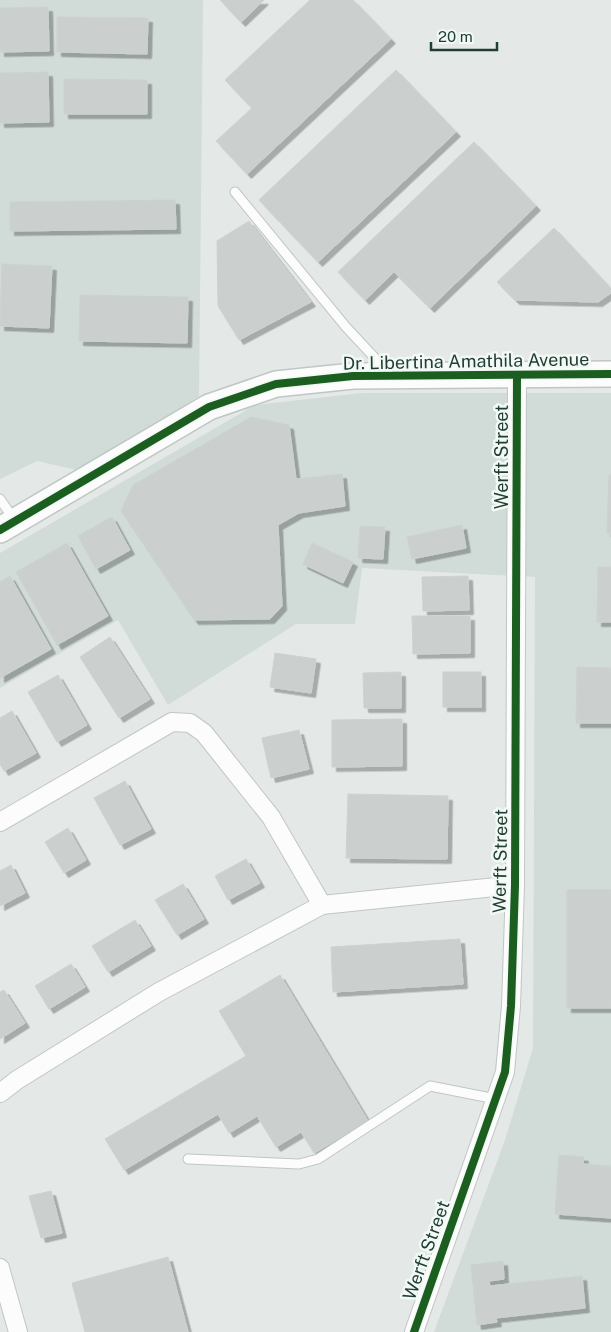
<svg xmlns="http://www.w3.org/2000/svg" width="611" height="1332" font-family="'Public Sans',sans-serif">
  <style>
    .built { fill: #d1dbd7 }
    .building { fill: #cbd0ce; stroke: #ccd2d0; filter: url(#shadow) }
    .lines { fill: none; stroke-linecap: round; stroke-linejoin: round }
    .lane-casing { stroke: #c1c6c4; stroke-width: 11 }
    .street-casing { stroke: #c1c6c4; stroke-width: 20 }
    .secondary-casing { stroke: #bfc7c4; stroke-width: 28 }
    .lane { stroke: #fbfcfb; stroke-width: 9 }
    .street { stroke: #fbfcfb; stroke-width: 18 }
    .secondary { stroke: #fbfcfb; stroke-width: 25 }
    .cycleway-casing { stroke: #f2f9f5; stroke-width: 11 }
    .cycleway { stroke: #1b5e20; stroke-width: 8 }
    .labels { text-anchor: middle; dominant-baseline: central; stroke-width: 5; stroke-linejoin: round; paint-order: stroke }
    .street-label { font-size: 18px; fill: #213e35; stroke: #f2f9f5 }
  </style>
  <defs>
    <filter id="shadow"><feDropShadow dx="4.5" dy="4.5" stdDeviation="0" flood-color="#0004"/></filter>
  </defs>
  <rect width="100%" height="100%" fill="#e4e9e7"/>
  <g class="built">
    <path d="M0 0H203L199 396 81 471 37 461 0 479Z"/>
    <path d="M362 393H611V1332H434L505 1140 533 1048 535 577 362 568 355 624H296L168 705 118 620 0 688V553L255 405Z"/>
  </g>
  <g class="building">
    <path d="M220 0H264L241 22Z"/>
    <path d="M310 0H353L391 39 247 174 216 141 252 108 225 80Z"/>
    <path d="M48 7 49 51 0 52V8Z"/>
    <path d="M57 17 148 18 147 54 57 52Z"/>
    <path d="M396 70 456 132 318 262 259 200Z"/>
    <path d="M48 72 49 122 0 123V73Z"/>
    <path d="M64 79 147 80V114H64Z"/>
    <path d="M474 142 536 206 430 308 394 272 365 300 338 272Z"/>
    <path d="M175 200 176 229 10 231V202Z"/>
    <path d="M249 221 311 302 239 340 218 306 217 241Z"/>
    <path d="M554 228 611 289V293L598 302 515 300 497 282Z"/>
    <path d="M2 264 52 266 49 328 0 326Z"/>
    <path d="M80 295 188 297 187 343 79 341Z"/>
    <path d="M251 417 289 425 296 479 342 474 345 506 299 513 278 525 282 606 270 619 194 620 121 511 133 485Z"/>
    <path d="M609 475H611V533H607Z"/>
    <path d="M112 517 130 550 96 569 78 536Z"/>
    <path d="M462 525 466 548 412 559 407 537Z"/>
    <path d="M360 526 385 527 383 559 358 558Z"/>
    <path d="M67 543 108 616 57 645 16 572Z"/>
    <path d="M312 543 353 562 343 583 303 564Z"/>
    <path d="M598 567H611V622H597Z"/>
    <path d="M10 576 51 649 0 678V582Z"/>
    <path d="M468 576 469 610 423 611 422 577Z"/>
    <path d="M412 616H470V653L413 654Z"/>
    <path d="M110 637 150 699 119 718 80 657Z"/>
    <path d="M275 653 316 659 311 693 270 687Z"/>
    <path d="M577 667 611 668V723H576Z"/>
    <path d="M401 672V708H364L363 673Z"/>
    <rect x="443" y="672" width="38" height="35"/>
    <path d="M58 675 87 725 57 742 28 692Z"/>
    <path d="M12 711 36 753 4 771 0 764V718Z"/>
    <path d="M402 719V766L332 767V720Z"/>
    <path d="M299 730 309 769 271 778 262 738Z"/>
    <path d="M125 781 151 829 120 845 94 798Z"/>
    <path d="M348 794 448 796 447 859 346 858Z"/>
    <path d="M68 828 86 860 64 873 45 842Z"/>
    <path d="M246 859 260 883 228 900 215 876Z"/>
    <path d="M11 865 25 893 0 906V871Z"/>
    <path d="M183 884 204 919 177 935 155 900Z"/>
    <rect x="567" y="890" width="44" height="118"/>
    <path d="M135 920 151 946 108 972 92 946Z"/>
    <path d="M460 939 463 984 333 992 331 947Z"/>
    <path d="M71 964 85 987 49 1009 35 986Z"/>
    <path d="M280 975 368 1121 314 1153 301 1132 276 1147 257 1116 229 1133 218 1114 124 1170 105 1139 246 1056 219 1011Z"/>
    <path d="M4 990 25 1023 0 1039V992Z"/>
    <path d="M559 1155 584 1157 583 1164 611 1166V1218L555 1214Z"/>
    <path d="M51 1191 62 1233 41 1238 29 1196Z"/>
    <path d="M168 1257 188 1332H85L72 1283Z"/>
    <path d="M503 1261 504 1279 489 1281 490 1286 582 1276 585 1308 496 1318 497 1322 477 1325 471 1265Z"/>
  </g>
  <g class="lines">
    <g class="lane-casing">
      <g id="lane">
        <path d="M235 192 346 327 387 371"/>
        <path d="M0 499 15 521"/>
        <path d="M188 1159 299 1164 318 1159 430 1086 496 1099"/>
      </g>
    </g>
    <g class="street-casing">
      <g id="street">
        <path d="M0 822 172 722 190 723 204 733 271 817 322 905"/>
        <path d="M0 1093 17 1080 159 992 322 905 515 885"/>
        <path d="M0 1268 18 1332"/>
        <path d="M414 1332 505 1072 511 1006 515 885 517 375"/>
      </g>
    </g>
    <g class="secondary-casing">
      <path id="secondary" d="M0 530 209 407 276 384 353 376 611 374"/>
    </g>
    <use href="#lane" class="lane"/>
    <use href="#street" class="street"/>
    <use href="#secondary" class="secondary"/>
    <g class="cycleway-casing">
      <g id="cycleway">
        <path d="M0 530 209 407 276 384 353 376 611 374"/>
        <path d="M414 1332 505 1072 511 1006 515 885 517 375"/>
      </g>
    </g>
    <use href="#cycleway" class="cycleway"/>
  </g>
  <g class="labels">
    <g class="street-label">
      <text transform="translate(466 361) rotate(-1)">Dr. Libertina Amathila Avenue</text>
      <text transform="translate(501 457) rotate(-90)">Werft Street</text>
      <text transform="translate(500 861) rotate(-89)">Werft Street</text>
      <text transform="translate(426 1250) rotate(-70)">Werft Street</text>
    </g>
  </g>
  <path d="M431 42v8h66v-8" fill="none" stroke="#213e35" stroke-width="2.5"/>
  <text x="438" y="42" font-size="15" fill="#213e35" stroke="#f2f9f5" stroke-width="4" paint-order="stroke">20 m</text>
</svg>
